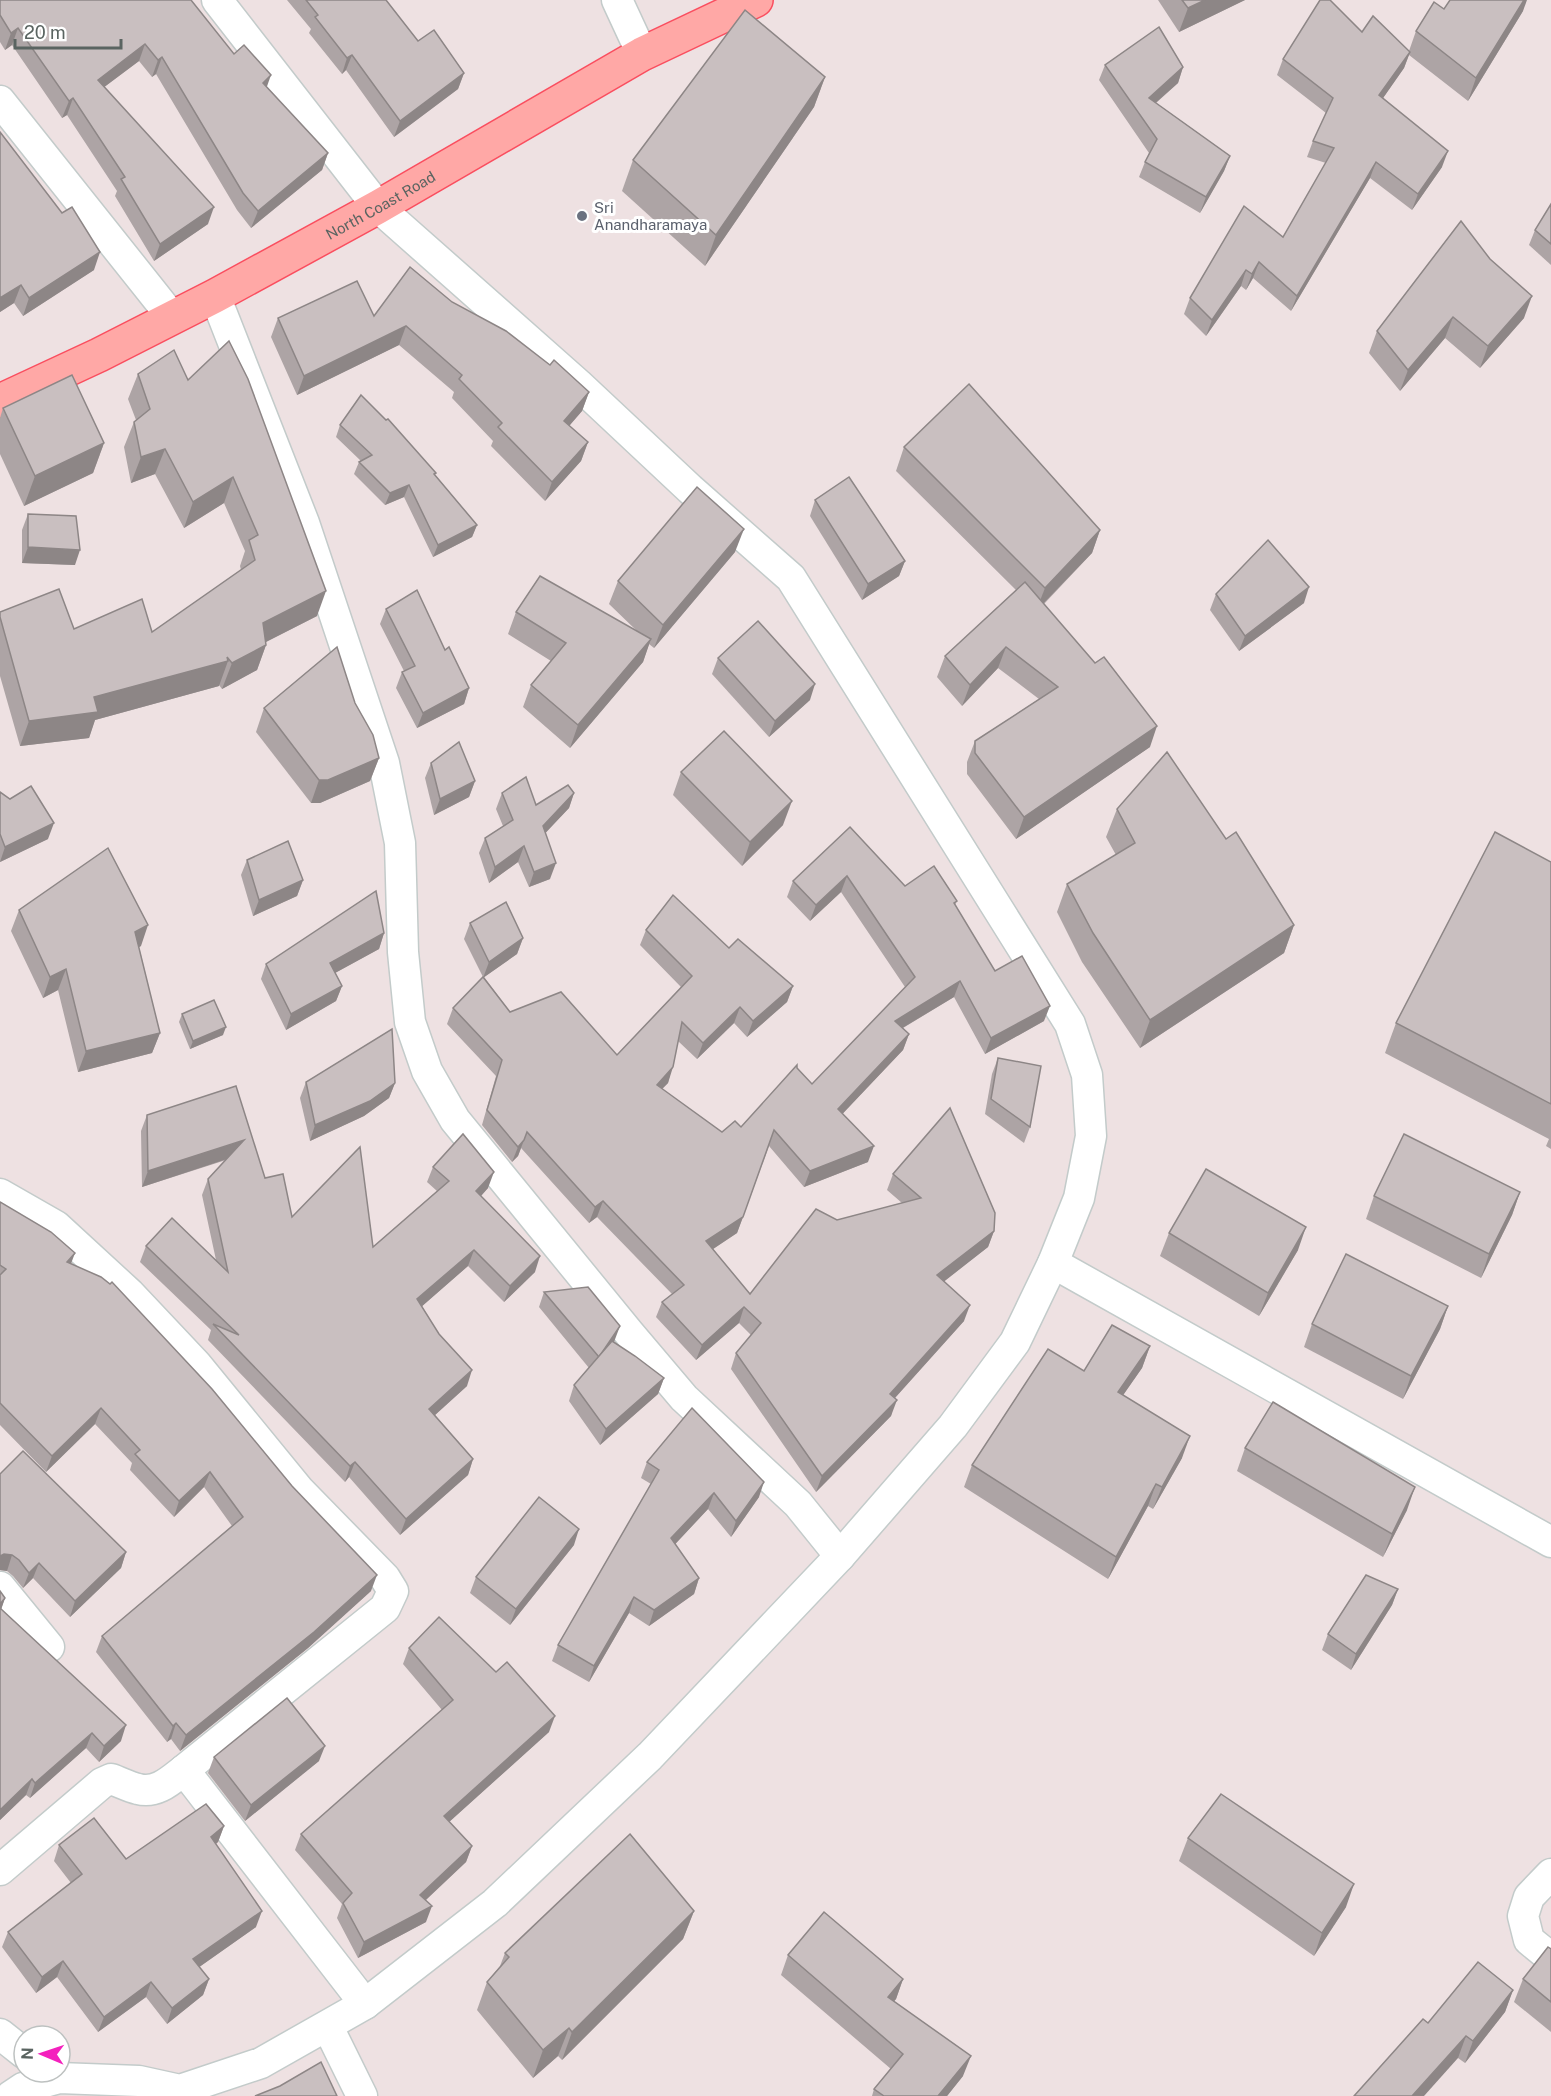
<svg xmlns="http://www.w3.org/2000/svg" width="1551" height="2096" font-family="'Public Sans',sans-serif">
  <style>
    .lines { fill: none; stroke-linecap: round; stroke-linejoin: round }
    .street-casing { stroke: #c3cbca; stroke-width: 33 }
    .primary-casing { stroke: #fa4e5f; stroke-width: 36 }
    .street { stroke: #fff; stroke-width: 30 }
    .primary { stroke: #ffa8a6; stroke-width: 33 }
    .wall { fill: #ada4a5 }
    .shaded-wall { fill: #8d8686 }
    .building { fill: #c9bfc0; stroke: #8d8686; stroke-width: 1.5 }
    .worship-dot { fill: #6b7280; stroke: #fff; stroke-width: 2 }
    .labels { text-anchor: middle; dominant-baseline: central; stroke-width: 6; stroke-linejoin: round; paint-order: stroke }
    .street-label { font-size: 15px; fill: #5a6461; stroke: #fff }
    .worship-label { font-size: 15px; fill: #5b616d; stroke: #fff; text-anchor: start }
  </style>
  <rect width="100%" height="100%" fill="#eee1e2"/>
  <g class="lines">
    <g class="street-casing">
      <g id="street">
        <path d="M617 0 642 54"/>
        <path d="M0 101 172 317"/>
        <path d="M215 296 304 523 384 763 400 843 403 952 410 1022 427 1071 455 1120 629 1333 684 1398 798 1504 840 1556"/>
        <path d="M0 1194 56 1226 130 1294 196 1364 299 1490 385 1578 393 1591 385 1608 184 1770"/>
        <path d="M1053 1263 1551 1542"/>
        <path d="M0 1587 49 1647"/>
        <path d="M0 1870 102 1783 111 1779C120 1782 129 1787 138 1789 157 1794 171 1780 184 1770L365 2004"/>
        <path d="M1551 1874 1529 1897 1523 1916 1529 1940 1551 1958"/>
        <path d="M328 2027 362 2096"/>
        <path d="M0 2034 24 2053"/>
        <path d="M11 2096 23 2088 59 2078 139 2081 180 2090 261 2063 365 2004 495 1903 650 1756 840 1556 953 1426 1015 1342 1053 1263 1079 1198 1091 1136 1087 1075 1070 1024 791 578 690 489 578 384 378 207 217 0"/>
      </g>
    </g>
    <g class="primary-casing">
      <g id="primary">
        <path id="s1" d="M0 401 99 355 215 296 378 207 642 54 756 0"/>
      </g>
    </g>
    <use href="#street" class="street"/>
    <use href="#primary" class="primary"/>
  </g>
  <g class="wall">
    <path d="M0 0 234 54 267 87 328 153 322 170 251 228 237 210 156 74 152 77 139 61 104 87 208 224 154 261 115 196 117 191 67 115 62 118 12 45 5 50 0 42Z"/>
    <path d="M287 0H386L418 41 464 73 458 89 394 137 346 70 342 74 309 33 311 29Z"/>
    <path d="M1158 0H1245L1179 32Z"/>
    <path d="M1444 9 1523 11 1468 101 1409 55 1404 68 1383 98 1442 167 1412 210 1370 178 1291 311 1253 278 1246 290 1241 286 1206 336 1184 314 1190 298 1283 237 1326 163 1307 157 1313 141 1326 113 1277 75 1283 59 1362 32 1409 51 1416 31Z"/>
    <path d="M1105 65 1183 67 1178 83 1156 103 1230 156 1224 171 1200 213 1139 177 1145 162 1149 153 1099 80Z"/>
    <path d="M825 77 814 107 705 266 622 191 633 160Z"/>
    <path d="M0 132 94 270 23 316 14 303 0 312Z"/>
    <path d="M1551 204V265L1529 245 1535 230Z"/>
    <path d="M1461 221 1524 318 1480 368 1445 338 1400 391 1369 353 1377 331Z"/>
    <path d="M452 302 550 365 589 392 582 411 569 426 588 442 581 461 545 501 491 446 493 441 452 398 454 392 399 345 297 395 271 337 278 318 374 316Z"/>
    <path d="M138 374 188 380 317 616 266 642V645L257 670 222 689 219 685V686L95 720 89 738 20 746 0 676V612L74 629 152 632 241 570 240 566 245 551 224 503 184 528 155 474 131 483 124 447 134 422 136 420 128 399Z"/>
    <path d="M3 408 104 443 93 473 24 506 0 454V418Z"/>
    <path d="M340 425 436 473 435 475 477 525 472 537 433 557 404 497 385 505 354 474 359 462 361 461 336 437Z"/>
    <path d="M904 447 1100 530 1092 553 1044 604 1150 747 1016 839 967 774V762L975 741 1039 699 998 668 962 706 937 677 945 656 1016 590 896 471Z"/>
    <path d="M815 500 905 561 899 576 862 600 810 516Z"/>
    <path d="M28 514 75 565 22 563V530Z"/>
    <path d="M735 552 654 648 649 644 643 662 570 748 523 707 531 685 551 661 508 634 516 612 637 631 609 604 618 581Z"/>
    <path d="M1216 594 1304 603 1239 651 1210 610Z"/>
    <path d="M386 609 445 650 469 688 464 704 417 728 396 688 402 672 404 671 380 624Z"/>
    <path d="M718 658 810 700 769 737 712 674Z"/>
    <path d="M355 703 379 758 370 781 320 803H311L256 732 264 708Z"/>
    <path d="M431 763 475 781 469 797 434 815 425 778Z"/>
    <path d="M681 772 783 825 742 866 673 795Z"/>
    <path d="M0 792 48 839 0 862Z"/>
    <path d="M502 793 536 805 574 793 569 808 545 833 550 879 529 887 518 862 489 883 479 853 485 838 503 826 496 809Z"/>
    <path d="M1117 809 1226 839 1294 925 1284 953 1140 1048 1082 962 1057 912 1067 884 1116 855 1106 837Z"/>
    <path d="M850 827 905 886 957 901 955 905 995 971 1044 1021 985 1054 954 997 903 1028 909 1034 903 1050 842 1114 868 1162 804 1187 769 1146 737 1233 713 1249 750 1294 837 1220 902 1203 887 1190 893 1174 994 1231 988 1247 944 1281 964 1321 895 1398 891 1416 816 1492 731 1369 736 1353 751 1335 739 1323 696 1360 656 1317 662 1302 672 1294 597 1217 589 1223 521 1148 518 1156 512 1162 482 1125 496 1076 447 1024 453 1008 483 977 464 939 470 923 523 938 517 954 484 977 510 1012 617 1055 681 987 640 945 646 930 729 948 793 986 787 1002 747 1037 734 1023 697 1059 678 1041 668 1083 662 1089 722 1132 741 1127 797 1068 812 1084 905 987 841 892 810 921 787 897 793 881Z"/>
    <path d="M247 860 303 880 297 896 253 916 241 875Z"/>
    <path d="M1551 862V1149L1546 1146 1549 1139 1385 1053 1396 1023Z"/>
    <path d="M19 910 141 946 139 947 160 1033 152 1053 78 1072 58 990 43 998 11 931Z"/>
    <path d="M384 933 379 949 335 973 342 986 336 1001 286 1030 261 979 266 964Z"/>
    <path d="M182 1014 223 1035 190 1049 179 1022Z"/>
    <path d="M998 1058 1030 1127 1024 1143 985 1114 992 1074Z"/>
    <path d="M306 1082 395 1083 389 1098 364 1116 310 1141 300 1098Z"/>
    <path d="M147 1115 265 1178 292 1217 373 1247 437 1191 427 1182 433 1167 488 1188 481 1196 535 1272 504 1302 468 1266 422 1306 467 1386 435 1415 473 1459 468 1475 400 1535 349 1477 345 1482 208 1340 211 1330 140 1262 146 1246 216 1260 202 1195 208 1179 226 1160 142 1187 141 1131Z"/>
    <path d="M1520 1192 1512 1215 1481 1278 1366 1219 1374 1196Z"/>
    <path d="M0 1202 71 1264 371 1591 308 1648 180 1751 171 1739 167 1742 96 1652 102 1636 232 1526 204 1487 174 1517 130 1470 132 1463 95 1424 46 1472 0 1425Z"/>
    <path d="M1169 1233 1298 1250 1259 1316 1160 1256Z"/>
    <path d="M544 1292 664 1378 658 1394 600 1445 569 1401 574 1385 589 1368 539 1307Z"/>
    <path d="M1448 1306 1440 1329 1403 1399 1304 1347 1312 1324Z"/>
    <path d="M1150 1346 1142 1368 1123 1395 1182 1458 1153 1509 1148 1506 1108 1579 964 1487 972 1465 1084 1371Z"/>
    <path d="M1245 1448 1407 1510 1383 1557 1237 1471Z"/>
    <path d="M647 1462 759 1497 731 1537 708 1509 675 1544 699 1578 694 1594 649 1626 629 1613 589 1682 552 1661 558 1645 651 1484 641 1478Z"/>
    <path d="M0 1474 126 1552 121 1568 70 1617 33 1578 23 1588 13 1576 7 1571 0 1570Z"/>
    <path d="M574 1545 510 1625 470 1593 476 1577Z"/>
    <path d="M1398 1589 1392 1605 1351 1670 1322 1650 1328 1634Z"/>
    <path d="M0 1591 5 1598 1 1609 121 1741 99 1762 86 1748 30 1798 26 1795 0 1820Z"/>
    <path d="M409 1648 549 1732 449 1822 472 1846 466 1862 426 1900V1922L358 1958 337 1918 342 1904 295 1850 301 1834 442 1710 403 1664Z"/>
    <path d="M214 1757 319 1761 245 1821 208 1773Z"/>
    <path d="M224 1826 218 1842 216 1844 256 1927 199 1967 209 1979 203 1995 167 2024 146 1997 98 2032 57 1977 36 1993 2 1947 8 1932 71 1883 54 1861 59 1845 126 1859Z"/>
    <path d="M1188 1838 1346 1907 1314 1956 1179 1861Z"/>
    <path d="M694 1911 683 1939 562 2060 558 2056 533 2078 477 2010 487 1982 500 1966 505 1953Z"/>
    <path d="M1551 1949V2032L1514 2002 1523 1979Z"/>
    <path d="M788 1955 903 1979 896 1999 894 2001 963 2076 947 2096H872L874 2089 891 2069 781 1975Z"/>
    <path d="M1513 1990 1505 2012 1465 2063 1458 2058 1428 2023Z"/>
  </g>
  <g class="shaded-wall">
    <path d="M1205 0H1245L1179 32 1188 8Z"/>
    <path d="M1524 0H1527L1523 11 1468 101 1476 78Z"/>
    <path d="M18 28 12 45 5 50 11 33Z"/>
    <path d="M145 44 139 61 91 97 98 80Z"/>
    <path d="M1410 52 1404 68 1374 111 1379 95Z"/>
    <path d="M352 55 346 70 342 74 347 58Z"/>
    <path d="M162 57 156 74 152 77 158 60Z"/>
    <path d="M1183 67 1178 83 1143 114 1149 98Z"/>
    <path d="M464 73 458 89 394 137 400 121Z"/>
    <path d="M271 75 265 92 263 83Z"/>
    <path d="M825 77 814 107 705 266 716 235Z"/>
    <path d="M73 98 67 115 62 118 69 101Z"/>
    <path d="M1448 151 1442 167 1412 210 1418 194Z"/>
    <path d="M328 153 322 170 251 228 258 211Z"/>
    <path d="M1230 156 1224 171 1200 213 1206 197Z"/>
    <path d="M1376 162 1370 178 1291 311 1297 296Z"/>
    <path d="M214 207 208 224 154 261 160 244Z"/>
    <path d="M100 252 94 270 23 316 29 298Z"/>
    <path d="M1259 262 1253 278 1246 290 1252 274Z"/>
    <path d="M1246 270 1241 286 1206 336 1212 320Z"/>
    <path d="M21 285 14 303 0 312V298Z"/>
    <path d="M1532 296 1524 318 1480 368 1488 346Z"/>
    <path d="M1453 317 1445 338 1400 391 1408 370Z"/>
    <path d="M406 326 399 345 297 395 304 376Z"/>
    <path d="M589 392 582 411 557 440 564 421Z"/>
    <path d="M588 442 581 461 545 501 552 482Z"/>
    <path d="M104 443 93 473 24 506 35 476Z"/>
    <path d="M165 449 155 474 131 483 141 457Z"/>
    <path d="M233 477 224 503 184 528 193 502Z"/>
    <path d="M409 485 404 497 385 505 390 493Z"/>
    <path d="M477 525 472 537 433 557 438 545Z"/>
    <path d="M744 529 735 552 654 648 663 625Z"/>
    <path d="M1100 530 1092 553 1036 611 1045 588Z"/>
    <path d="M28 547 80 550 75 565 22 563Z"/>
    <path d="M905 561 899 576 862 600 868 584Z"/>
    <path d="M1309 587 1304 603 1239 651 1245 636Z"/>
    <path d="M326 591 317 616 254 648 263 623Z"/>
    <path d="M651 639 643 662 570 748 578 725Z"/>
    <path d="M266 645 257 670 222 689 232 663Z"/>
    <path d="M1006 647 998 668 962 706 970 685Z"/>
    <path d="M228 661 219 686 95 720 89 738 20 746 29 721 94 697Z"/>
    <path d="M815 684 810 700 769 737 775 721Z"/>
    <path d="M469 688 464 704 417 728 423 713Z"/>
    <path d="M1157 726 1150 747 1016 839 1024 817Z"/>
    <path d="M379 758 370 781 320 803H311L319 780Z"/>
    <path d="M475 781 469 797 434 815 440 799Z"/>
    <path d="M574 793 569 808 537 842 543 826Z"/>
    <path d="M792 801 783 825 742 866 750 842Z"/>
    <path d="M54 823 48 839 0 862 5 847Z"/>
    <path d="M524 846 518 862 489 883 495 867Z"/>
    <path d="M556 863 550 879 529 887 534 872Z"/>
    <path d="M847 876 841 892 810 921 816 905Z"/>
    <path d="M303 880 297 896 253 916 259 900Z"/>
    <path d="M148 925 141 946 127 953 135 932Z"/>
    <path d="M1294 925 1284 953 1140 1048 1150 1020Z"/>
    <path d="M384 933 379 949 324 979 330 963Z"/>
    <path d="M523 938 517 954 483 978 489 962Z"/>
    <path d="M66 969 58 990 43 998 50 977Z"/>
    <path d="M960 981 954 997 889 1036 895 1021Z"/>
    <path d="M342 986 336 1001 286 1030 291 1014Z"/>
    <path d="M793 986 787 1002 747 1037 753 1021Z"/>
    <path d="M1050 1006 1044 1021 985 1054 991 1038Z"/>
    <path d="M740 1007 734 1023 697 1059 703 1043Z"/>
    <path d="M226 1027 223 1035 190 1049 193 1041Z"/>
    <path d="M160 1033 152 1053 78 1072 86 1051Z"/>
    <path d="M909 1034 903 1050 832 1125 838 1109Z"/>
    <path d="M673 1067 668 1083 651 1100 657 1085Z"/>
    <path d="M395 1083 389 1098 364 1116 310 1141 315 1125Z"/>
    <path d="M527 1132 518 1156 512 1162 518 1147Z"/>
    <path d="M244 1140 239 1155 142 1187 148 1171Z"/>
    <path d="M874 1146 868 1162 804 1187 810 1171Z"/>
    <path d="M494 1172 488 1188 471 1207 476 1191Z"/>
    <path d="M1520 1192 1512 1215 1481 1278 1489 1254Z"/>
    <path d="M603 1201 597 1217 589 1223 595 1207Z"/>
    <path d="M743 1217 737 1233 701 1257 706 1241Z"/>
    <path d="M1306 1227 1298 1250 1259 1316 1268 1293Z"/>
    <path d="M994 1231 988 1247 932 1291 937 1275Z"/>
    <path d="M474 1250 468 1266 412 1315 417 1299Z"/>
    <path d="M75 1253 69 1269 67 1262Z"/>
    <path d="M540 1256 535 1272 504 1302 510 1286Z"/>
    <path d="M970 1305 964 1321 884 1410 890 1394Z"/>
    <path d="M1448 1306 1440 1329 1403 1399 1411 1376Z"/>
    <path d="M744 1307 739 1323 696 1360 702 1345Z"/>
    <path d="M620 1326 614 1342 593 1372 599 1357Z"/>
    <path d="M1150 1346 1142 1368 1110 1414 1118 1392Z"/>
    <path d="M472 1370 467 1386 424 1425 429 1409Z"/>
    <path d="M664 1378 658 1394 600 1445 606 1429Z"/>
    <path d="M897 1400 891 1416 816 1492 822 1476Z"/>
    <path d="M101 1408 95 1424 46 1472 52 1456Z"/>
    <path d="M1190 1436 1182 1458 1153 1509 1162 1487Z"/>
    <path d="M473 1459 468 1475 400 1535 406 1519Z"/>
    <path d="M355 1462 349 1477 345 1482 350 1466Z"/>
    <path d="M210 1472 204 1487 174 1517 179 1501Z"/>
    <path d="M764 1482 759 1497 731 1537 736 1521Z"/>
    <path d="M1156 1484 1148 1506 1108 1579 1116 1557Z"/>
    <path d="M1415 1487 1407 1510 1383 1557 1392 1534Z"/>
    <path d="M714 1493 708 1509 666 1554 671 1538Z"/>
    <path d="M579 1529 574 1545 510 1625 516 1609Z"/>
    <path d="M126 1552 121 1568 70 1617 75 1601Z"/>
    <path d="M4 1554 12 1555 7 1571 0 1570V1556Z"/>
    <path d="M39 1563 33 1578 23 1588 29 1573Z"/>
    <path d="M377 1575 371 1591 308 1648 180 1751 186 1735Z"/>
    <path d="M699 1578 694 1594 649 1626 654 1610Z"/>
    <path d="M1398 1589 1392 1605 1351 1670 1356 1654Z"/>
    <path d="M634 1597 629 1613 589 1682 594 1666Z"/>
    <path d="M5 1598 0 1613V1604Z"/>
    <path d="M555 1716 549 1732 438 1832 444 1816Z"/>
    <path d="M176 1723 171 1739 167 1742 173 1726Z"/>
    <path d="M126 1725 121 1741 99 1762 104 1746Z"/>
    <path d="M92 1733 86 1748 30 1798 35 1783Z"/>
    <path d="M325 1746 319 1761 245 1821 251 1805Z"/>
    <path d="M32 1779 26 1795 0 1820V1810Z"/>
    <path d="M224 1826 218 1842 205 1852 211 1837Z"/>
    <path d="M472 1846 466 1862 415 1910 420 1895Z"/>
    <path d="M1354 1884 1346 1907 1314 1956 1322 1933Z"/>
    <path d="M432 1906 426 1922 358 1958 364 1942Z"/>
    <path d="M262 1911 256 1927 188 1975 193 1959Z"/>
    <path d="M694 1911 683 1939 562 2060 572 2032Z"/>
    <path d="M63 1961 57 1977 36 1993 42 1977Z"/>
    <path d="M209 1979 203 1995 167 2024 172 2008Z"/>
    <path d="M903 1979 896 1999 881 2017 888 1997Z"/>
    <path d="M151 1982 146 1997 98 2032 104 2017Z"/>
    <path d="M1513 1990 1505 2012 1465 2063 1473 2041Z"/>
    <path d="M569 2028 558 2056 533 2078 543 2050Z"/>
    <path d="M1466 2036 1458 2058 1424 2096H1412Z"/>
    <path d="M971 2056 963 2076 947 2096H938Z"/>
  </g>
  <g class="building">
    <path d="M0 0H191L234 54 244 45 271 75 263 83 328 153 258 211 243 193 162 57 158 60 145 44 98 80 214 207 160 244 121 179 125 177 73 98 69 101 18 28 11 33 0 15Z"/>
    <path d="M306 0H386L418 41 434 30 464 73 400 121 352 55 347 58 315 17 318 15Z"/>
    <path d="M1182 0H1205L1188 8Z"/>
    <path d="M1320 0H1330L1362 32 1373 16 1410 52 1379 95 1448 151 1418 194 1376 162 1297 296 1259 262 1252 274 1246 270 1212 320 1190 298 1244 206 1283 237 1334 148 1313 141 1333 98 1283 59Z"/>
    <path d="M1450 0H1524L1476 78 1416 31 1434 2 1444 9Z"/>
    <path d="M745 10 825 77 716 235 633 160Z"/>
    <path d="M1159 27 1183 67 1149 98 1230 156 1206 197 1145 162 1157 139 1105 65Z"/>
    <path d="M0 132 62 213 72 207 100 252 29 298 21 285 0 298Z"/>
    <path d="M1551 204V244L1535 230Z"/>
    <path d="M1461 221 1490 259 1532 296 1488 346 1453 317 1408 370 1377 331Z"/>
    <path d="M410 267 452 302 506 331 550 365 554 360 589 392 564 421 588 442 552 482 498 427 502 423 459 379 462 375 406 326 304 376 278 318 357 281 374 316Z"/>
    <path d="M229 341 248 379 326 591 263 623 266 645 232 663 227 657 228 661 94 697 98 712 29 721 0 617V612L59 589 74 629 142 599 152 632 255 560 249 540 258 535 233 477 193 502 165 449 141 457 134 422 150 409 138 374 174 350 188 380Z"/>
    <path d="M72 375 104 443 35 476 3 408Z"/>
    <path d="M969 384 1100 530 1045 588 904 447Z"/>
    <path d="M361 395 386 420 388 419 436 473 434 474 477 525 438 545 409 485 390 493 359 462 372 455 340 425Z"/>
    <path d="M849 477 905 561 868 584 815 500Z"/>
    <path d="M697 487 744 529 663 625 618 581Z"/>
    <path d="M28 514 76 516 80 550 28 547Z"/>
    <path d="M1268 540 1309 587 1245 636 1216 594Z"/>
    <path d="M540 576 651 639 578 725 531 685 566 643 516 612Z"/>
    <path d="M1025 582 1095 663 1104 657 1157 726 1024 817 975 753V741L1058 687 1006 647 970 685 945 656Z"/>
    <path d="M417 590 445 650 449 647 469 688 423 713 402 672 415 666 386 609Z"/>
    <path d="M758 621 815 684 775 721 718 658Z"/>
    <path d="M337 647 355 703 373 735 379 758 328 780H319L264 708Z"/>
    <path d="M724 731 792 801 750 842 681 772Z"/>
    <path d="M459 742 475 781 440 799 431 763Z"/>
    <path d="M1167 752 1226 839 1236 832 1294 925 1150 1020 1093 933 1067 884 1135 843 1117 809Z"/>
    <path d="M526 777 536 805 568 785 574 793 543 826 556 863 534 872 524 846 495 867 485 838 513 820 502 793Z"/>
    <path d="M31 786 54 823 5 847 0 834V792L10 799Z"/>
    <path d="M850 827 905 886 934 866 957 901 954 903 995 971 1022 956 1050 1006 991 1038 960 981 895 1021 909 1034 838 1109 874 1146 810 1171 774 1130 743 1217 706 1241 750 1294 816 1209 837 1220 921 1198 893 1174 950 1108 995 1213 994 1231 937 1275 970 1305 890 1394 897 1400 822 1476 736 1353 761 1323 744 1307 702 1345 662 1302 684 1285 603 1201 595 1207 527 1132 524 1140 518 1147 487 1110 502 1060 453 1008 483 977 510 1012 561 992 617 1055 692 976 646 930 673 895 729 948 738 939 793 986 753 1021 740 1007 703 1043 682 1022 673 1067 657 1085 722 1132 735 1121 741 1127 797 1065V1068L812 1084 915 977 847 876 816 905 793 881Z"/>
    <path d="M1495 832 1551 862V1104L1396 1023Z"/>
    <path d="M288 841 303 880 259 900 247 860Z"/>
    <path d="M108 848 148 925 135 932 160 1033 86 1051 66 969 50 977 19 910Z"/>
    <path d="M376 891 384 933 330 963 342 986 291 1014 266 964Z"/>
    <path d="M506 902 523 938 489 962 470 923Z"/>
    <path d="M214 1000 226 1027 193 1041 182 1014Z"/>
    <path d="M392 1029 395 1083 370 1101 315 1125 306 1082Z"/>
    <path d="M998 1058 1041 1066 1030 1127 991 1099Z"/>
    <path d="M236 1086 265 1178 283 1174 292 1217 360 1147 373 1247 449 1181 433 1167 463 1134 494 1172 476 1191 540 1256 510 1286 474 1250 417 1299 439 1334 472 1370 429 1409 473 1459 406 1519 355 1462 350 1466 213 1324 239 1335 146 1246 172 1218 228 1272 208 1179 244 1140 148 1171 147 1115Z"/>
    <path d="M1404 1134 1520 1192 1489 1254 1374 1196Z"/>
    <path d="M1206 1169 1306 1227 1268 1293 1169 1233Z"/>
    <path d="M0 1202 51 1232 75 1253 67 1262 101 1277 110 1284 112 1282 212 1389 292 1486 377 1575 314 1632 186 1735 176 1723 173 1726 102 1636 243 1517 210 1472 179 1501 135 1454 140 1450 101 1408 52 1456 0 1403V1275L6 1269 0 1265Z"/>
    <path d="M1346 1254 1448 1306 1411 1376 1312 1324Z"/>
    <path d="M588 1287 620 1326 599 1357 544 1292Z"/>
    <path d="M1112 1325 1150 1346 1118 1392 1190 1436 1162 1487 1156 1484 1116 1557 972 1465 1048 1349 1084 1371Z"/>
    <path d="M612 1341 635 1356 664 1378 606 1429 574 1385Z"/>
    <path d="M1273 1402 1415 1487 1392 1534 1245 1448Z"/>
    <path d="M692 1408 764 1482 736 1521 714 1493 671 1538 699 1578 654 1610 634 1597 594 1666 558 1645 659 1470 647 1462Z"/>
    <path d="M23 1451 126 1552 75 1601 39 1563 29 1573 19 1560 12 1555 4 1554 0 1556V1474Z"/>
    <path d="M539 1497 579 1529 516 1609 476 1577Z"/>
    <path d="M1366 1575 1398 1589 1356 1654 1328 1634Z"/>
    <path d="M0 1591 5 1598 0 1604Z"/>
    <path d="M0 1608 126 1725 104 1746 92 1733 35 1783 32 1779 0 1810Z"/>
    <path d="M439 1617 496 1672 507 1662 555 1716 444 1816 472 1846 420 1895 432 1906 364 1942 343 1903 352 1893 301 1834 453 1700 409 1648Z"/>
    <path d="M287 1698 325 1746 251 1805 214 1757Z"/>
    <path d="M1221 1794 1354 1884 1322 1933 1188 1838Z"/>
    <path d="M206 1804 224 1826 211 1837 262 1911 193 1959 209 1979 172 2008 151 1982 104 2017 63 1961 42 1977 8 1932 82 1874 59 1845 94 1818 126 1859Z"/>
    <path d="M630 1834 694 1911 572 2032 569 2028 543 2050 487 1982 509 1957 505 1953Z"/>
    <path d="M824 1912 903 1979 888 1997 971 2056 938 2096H884L874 2089 903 2054 788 1955Z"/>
    <path d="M1548 1947 1551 1949V2002L1523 1979Z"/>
    <path d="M1478 1962 1513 1990 1473 2041 1466 2036 1412 2096H1354L1423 2019 1428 2023Z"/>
    <path d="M321 2062 337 2096H255L280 2086Z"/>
  </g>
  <circle class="worship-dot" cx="582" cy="216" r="6"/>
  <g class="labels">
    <g class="street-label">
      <text stroke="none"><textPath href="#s1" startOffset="428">North Coast Road</textPath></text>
    </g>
    <g class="worship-label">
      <text x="594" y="207">Sri<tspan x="594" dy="17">Anandharamaya</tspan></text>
    </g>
  </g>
  <g transform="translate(42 2054) rotate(272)"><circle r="28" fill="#ffffff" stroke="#bdc1c0" stroke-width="1.5"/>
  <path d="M0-4.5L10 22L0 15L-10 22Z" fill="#f421bd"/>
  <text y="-9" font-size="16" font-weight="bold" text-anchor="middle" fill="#5a6461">N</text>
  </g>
  <path d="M15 39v9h106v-9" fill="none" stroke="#5a6461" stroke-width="3"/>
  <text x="24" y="39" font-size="18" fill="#5a6461" stroke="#ffffff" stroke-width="4.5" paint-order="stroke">20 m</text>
</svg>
